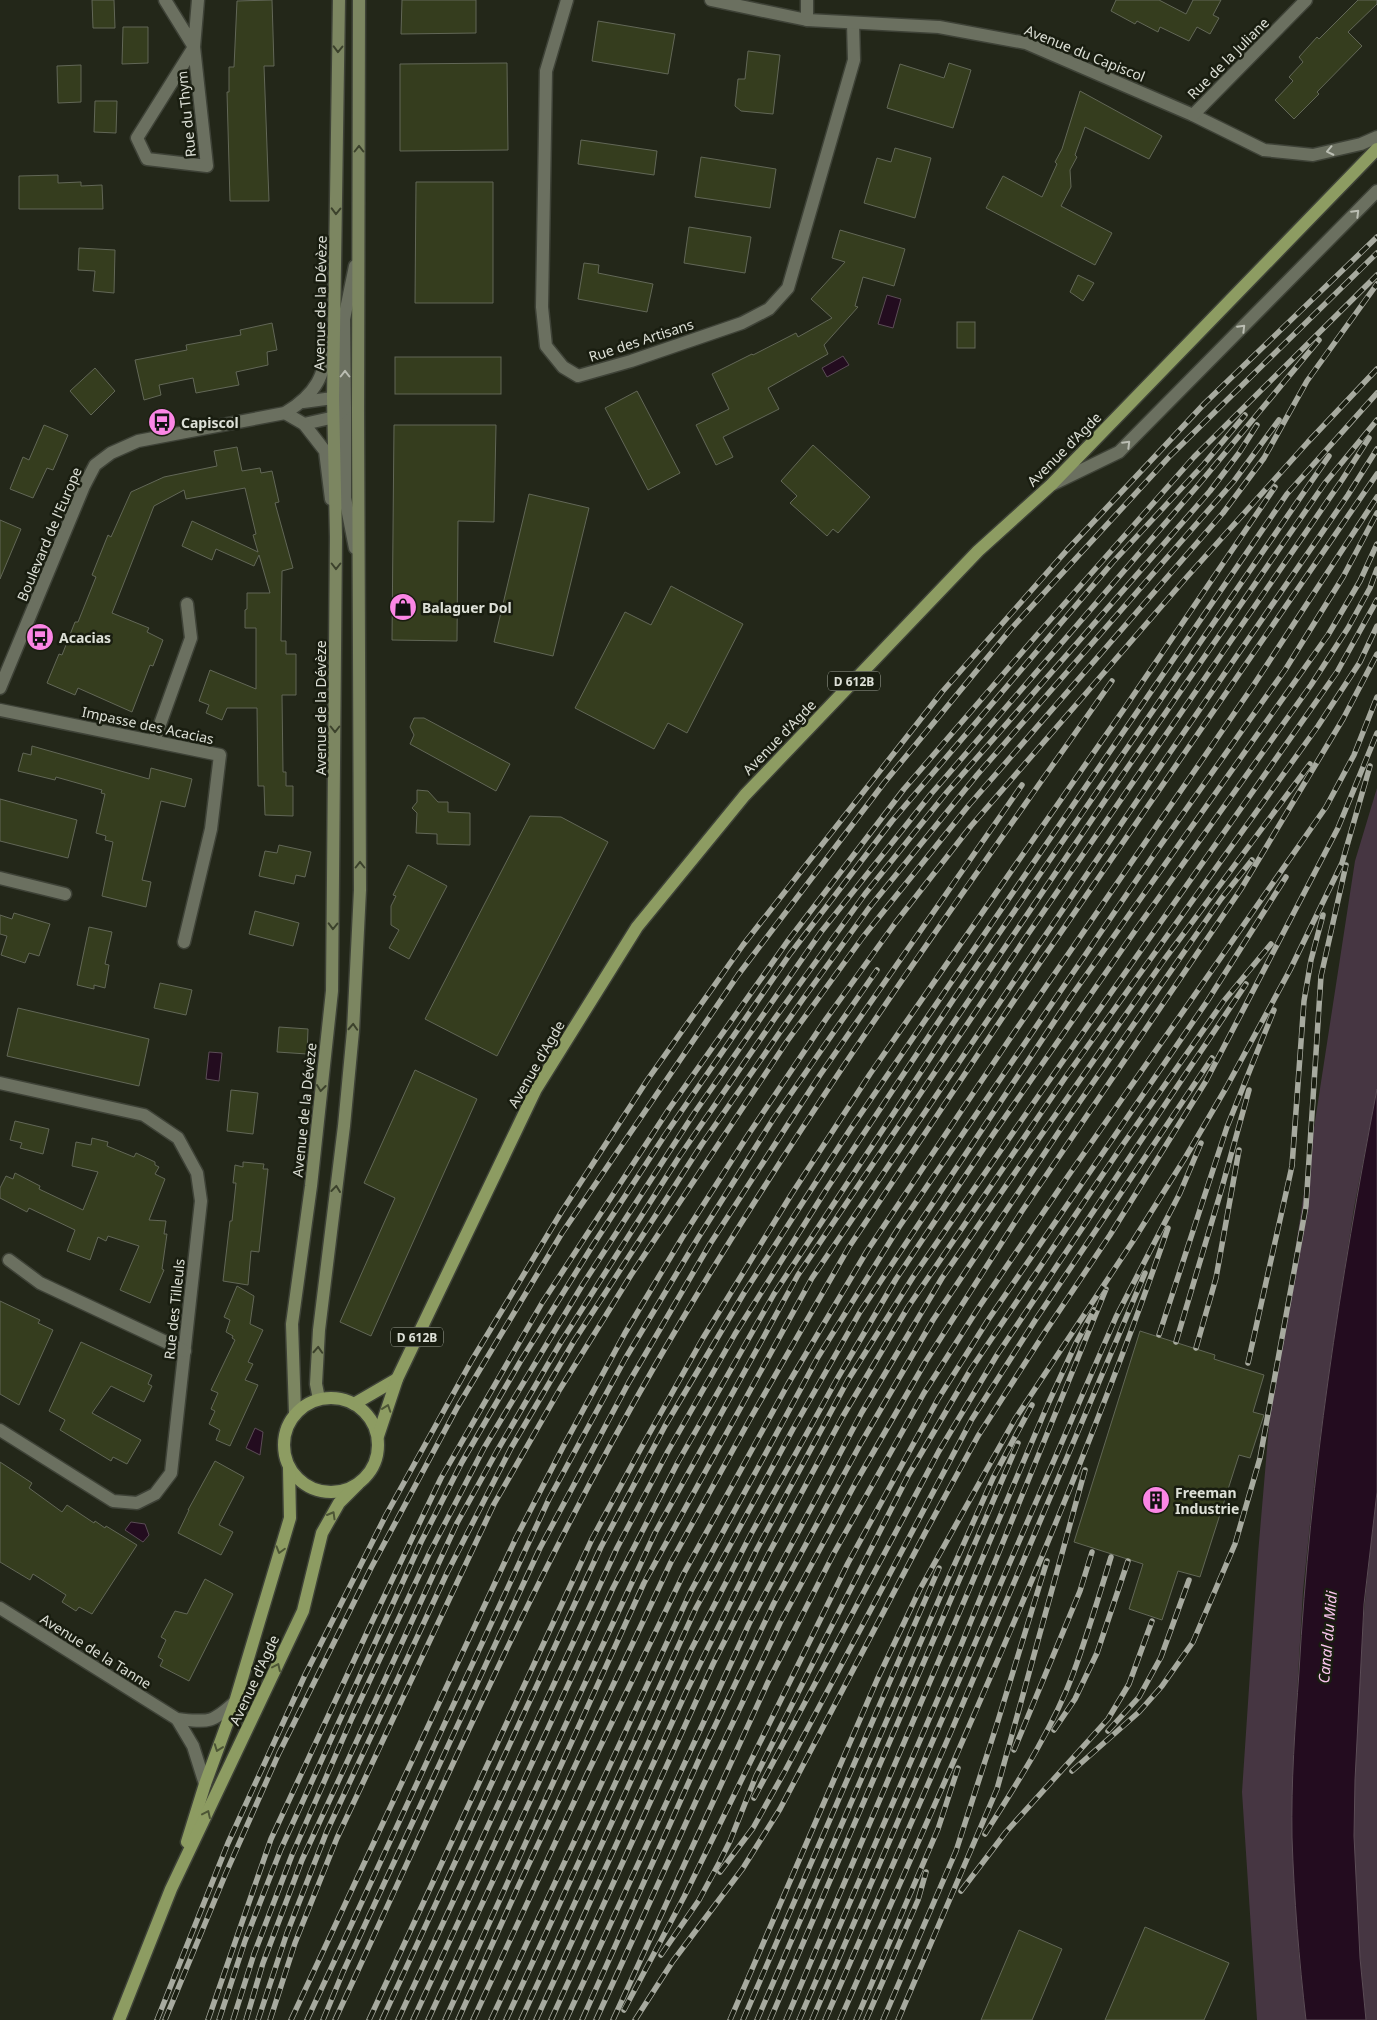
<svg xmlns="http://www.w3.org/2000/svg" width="1377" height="2020" font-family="'Noto Sans',sans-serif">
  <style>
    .green { fill: #463642 }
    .water { fill: #230c1f; stroke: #5b4c56 }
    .building { fill: #353d1e; stroke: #626757 }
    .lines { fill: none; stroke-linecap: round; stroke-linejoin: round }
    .minor-casing { stroke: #3e4237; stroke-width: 15 }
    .secondary-casing { stroke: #3e4237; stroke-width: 15 }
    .primary-casing { stroke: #3e4237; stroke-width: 15 }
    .minor { stroke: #6b7060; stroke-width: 12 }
    .secondary { stroke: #7c8661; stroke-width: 12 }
    .primary { stroke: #8d9c62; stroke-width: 12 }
    .rail-casing { stroke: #a7aa9f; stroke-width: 5.5 }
    .rail { stroke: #191d10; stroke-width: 4; stroke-dasharray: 11; stroke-linecap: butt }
    .oneway { stroke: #3c422c }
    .oneway2 { stroke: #bbbeb3 }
    .oneway3 { stroke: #4d5635 }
    .labels { text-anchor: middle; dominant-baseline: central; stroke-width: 5; stroke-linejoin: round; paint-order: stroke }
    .shield { fill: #191d10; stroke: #a2a69b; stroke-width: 1 }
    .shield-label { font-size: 12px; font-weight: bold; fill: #dde0d7 }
    .street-label { font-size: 14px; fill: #dde0d7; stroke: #191d10 }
    .poi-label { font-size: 14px; font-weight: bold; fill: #dde0d7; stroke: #191d10; text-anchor: start }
    .water-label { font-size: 15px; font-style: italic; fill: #fbc6ee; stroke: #191d10 }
  </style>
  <rect width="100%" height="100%" fill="#232719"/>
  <g class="green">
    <path d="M1377 788V1089L1354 1208 1331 1358 1315 1476 1303 1591 1293 1761 1292 1836 1299 1957 1306 2020H1257L1242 1792 1258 1554 1270 1414 1355 861Z"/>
    <path d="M1377 1492V2020H1366C1360 1959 1354 1897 1354 1835 1353 1720 1363 1606 1377 1492Z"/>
  </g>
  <g class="water">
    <path d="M887 295 901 299 893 328 878 324Z"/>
    <path d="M843 356 849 365 827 377 822 368Z"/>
    <path d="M209 1052 222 1053 219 1081 206 1079Z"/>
    <path d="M1377 1089V1492L1364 1604 1355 1780 1354 1836 1360 1958 1366 2020H1306C1299 1959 1294 1898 1292 1837 1291 1782 1295 1727 1299 1672 1310 1476 1340 1281 1377 1089Z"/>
    <path d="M255 1428 263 1432 260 1455 246 1448Z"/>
    <path d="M131 1522 145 1524 149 1535 143 1542 125 1530Z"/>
  </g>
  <g class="building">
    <path d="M92 0H114L115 28H93Z"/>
    <path d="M272 0 274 66H264L269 201H230L227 92H229V67H234L237 1Z"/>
    <path d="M402 0H476V33L401 34Z"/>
    <path d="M1116 0H1159L1186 14 1193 0H1221L1213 15 1219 18 1210 34 1197 27 1189 41 1160 27 1158 32 1137 21 1135 24 1111 11Z"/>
    <path d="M1358 0H1377V4L1348 32 1362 46 1317 92 1319 94 1294 119 1275 100 1293 81 1289 77 1303 62 1299 57 1317 37 1319 39Z"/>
    <path d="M598 21 675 34 668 74 592 61Z"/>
    <path d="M123 27H148V63L122 64Z"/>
    <path d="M748 51 780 55 773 114 741 111 735 106 738 79H745Z"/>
    <path d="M507 63 508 150 400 151V64Z"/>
    <path d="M949 63 971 70 953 128 887 108 900 64 944 78Z"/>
    <path d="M81 65V102L58 103 57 66Z"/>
    <path d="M1080 91 1162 136 1149 159 1085 127 1075 155 1077 157 1070 170 1071 187 1061 206 1112 233 1095 265 986 208 1003 176 1042 197 1057 164 1055 162 1062 149Z"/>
    <path d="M95 101H117L116 133 94 132Z"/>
    <path d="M581 140 657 151 654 175 578 164Z"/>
    <path d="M895 148 931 158 915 218 864 203 877 158 891 162Z"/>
    <path d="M701 157 776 169 770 208 695 197Z"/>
    <path d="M58 175V183L81 182V186L102 185 103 209H19V176Z"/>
    <path d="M416 182H493V303H415Z"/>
    <path d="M689 227 751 237 745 273 684 263Z"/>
    <path d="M840 230 905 249 894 286 863 277 855 306 858 307 824 345 828 354 768 388 779 409 723 437 733 457 716 465 696 425 729 409 712 374 752 354 753 355 796 333 798 337 832 318 811 299 845 262 832 258Z"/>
    <path d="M79 248 115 250 114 293 93 291 95 271 78 270Z"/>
    <path d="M584 263 599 265 598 273 653 284 647 312 578 299Z"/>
    <path d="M1078 275 1094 283 1083 301 1070 292Z"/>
    <rect x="957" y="322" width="18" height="26"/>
    <path d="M272 323 277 350 267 352 268 365 236 372 239 385 196 393 193 378 159 385 161 395 144 400 135 360 187 350 186 345 241 335 240 330Z"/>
    <rect x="395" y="357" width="106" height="37"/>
    <path d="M95 368 115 391 91 415 70 391Z"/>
    <path d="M637 391 680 473 648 490 605 408Z"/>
    <path d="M44 425 68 435 53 470 47 468 33 498 10 489 23 457 29 460Z"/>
    <path d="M394 425H496L494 522 458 521 457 641 392 640Z"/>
    <path d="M813 445 870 497 838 533 833 529 827 536 790 503 797 496 781 481Z"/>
    <path d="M237 447 242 471 260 468 261 473 272 471 279 502 275 503 293 568 282 571 281 641H286V654H296V695H282L283 772H286V786H293V816L265 815 264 786H258L257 708H227L222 720 206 713 209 705 199 701 210 670 256 689V628H245V610L247 609V593H270L259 555 254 566 216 549 212 560 182 546 192 521 258 552 253 535 256 534 245 488 186 499 184 490 154 506 112 613 149 628 147 632 163 640 153 666 150 665 132 712 78 688 75 695 47 683 59 654 62 655 75 622H78L96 577 92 575 108 535 111 537 131 492 164 477 217 466 214 451Z"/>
    <path d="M529 494 589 508 553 656 494 642Z"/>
    <path d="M0 520 21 529 0 579Z"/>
    <path d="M671 586 743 624 687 733 668 723 654 749 575 708 625 612 651 625Z"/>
    <path d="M414 718H424L510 764 496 791 410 744 414 735 410 727Z"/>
    <path d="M32 746 149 779 151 768 192 779 185 807 161 801 142 880 151 882 146 907 102 896 113 842 105 840 106 836 96 833 105 794 101 793 102 790 56 777 55 780 18 771 23 753 31 755Z"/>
    <path d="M417 790 428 791 438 802H448V812L470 813V845L437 844V834L416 833 417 813 412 808 417 802Z"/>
    <path d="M0 799 77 820 68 858 0 841Z"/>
    <path d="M530 816 561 817 608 842 497 1056 425 1019Z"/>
    <path d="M279 845 311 852 305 877 296 875 294 884 259 876 265 851 277 853Z"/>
    <path d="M408 865 447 886 409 959 389 948 399 930 391 925V906L396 896 393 895Z"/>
    <path d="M255 911 299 923 293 946 249 934Z"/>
    <path d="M14 913 50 924 39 956 29 953 25 963 1 955 7 936 0 934V915L12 919Z"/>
    <path d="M89 927 112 932 105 964 109 965 105 988 94 985V989L77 985Z"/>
    <path d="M160 983 192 990 186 1015 154 1008Z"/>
    <path d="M18 1008 149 1039 139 1086 7 1056Z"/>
    <path d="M279 1027 308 1029 307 1054 277 1052Z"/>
    <path d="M415 1070 477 1099 371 1336 340 1322 395 1198 364 1183Z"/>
    <path d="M231 1090 258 1093 253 1134 227 1131Z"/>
    <path d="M15 1121 49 1129 43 1154 20 1148 22 1143 10 1140Z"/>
    <path d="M92 1138 108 1142 107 1146 134 1157 136 1153 155 1162V1165L159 1167 155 1174 165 1179 149 1220 166 1221 164 1234H167L162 1269 164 1270 150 1303 120 1290 139 1246 108 1236 106 1241 98 1237 90 1260 67 1251 75 1230 29 1208 27 1212 0 1198V1188L6 1176 13 1179 15 1173 40 1186 39 1189 83 1210 98 1172 72 1166 76 1142 91 1145Z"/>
    <path d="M243 1162 264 1164 263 1169H268L259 1252 251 1251 248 1285 223 1281 230 1221H232L236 1183H233L235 1165 243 1167Z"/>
    <path d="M237 1286 254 1296 250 1324 263 1330 248 1362 253 1364 245 1380 258 1385 230 1446 216 1440 220 1430 209 1424 215 1411 211 1409 218 1393 211 1390 235 1340 232 1338 233 1336 226 1332 230 1320 224 1317Z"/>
    <path d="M0 1301 40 1320 38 1323 53 1330 19 1405 0 1394Z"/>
    <path d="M1140 1331 1215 1355 1214 1359 1264 1375 1253 1412 1264 1415 1250 1458 1239 1455 1200 1577 1178 1571 1162 1620 1129 1609 1143 1564 1074 1542Z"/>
    <path d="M81 1342 152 1375 148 1384 152 1386 144 1402 111 1386 92 1413 141 1440 127 1464 113 1457 111 1461 60 1430 65 1420 49 1411Z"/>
    <path d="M215 1461 244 1477 219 1525 233 1532 221 1555 178 1533 189 1510H188Z"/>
    <path d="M0 1462 32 1483 29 1488 62 1512 67 1505 94 1523 95 1521 105 1528 106 1526 137 1545 92 1614 79 1607 76 1611 62 1602 66 1595 33 1574 30 1580 0 1562Z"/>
    <path d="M205 1579 233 1594 189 1681 160 1666 163 1660 158 1657 166 1640 161 1637 175 1611 187 1614Z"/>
    <path d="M1145 1927 1229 1963 1204 2020H1105Z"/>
    <path d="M1019 1930 1062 1949 1032 2020H981Z"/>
  </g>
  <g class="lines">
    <g class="minor-casing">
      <g id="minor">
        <path d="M165 0 194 47 207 166 147 159 137 138 194 47 198 0"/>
        <path d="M567 0 546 71 542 307 546 346 563 367 578 376 631 361 742 323 769 309 788 288 854 60 853 23"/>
        <path d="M711 0 807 20 939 27 1026 43 1193 115 1264 150 1313 155 1361 144 1377 137"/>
        <path d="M807 0V20"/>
        <path d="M1193 115 1306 0"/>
        <path d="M303 402 333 398 345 408V498L355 548"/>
        <path d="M285 413 304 424 335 417 345 408 344 319 355 266"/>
        <path d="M304 424 325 451 331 499"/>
        <path d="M1053 484 1119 452 1377 191"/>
        <path d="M0 688 84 486 95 465 111 453 138 441 285 413C318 393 323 376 331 339"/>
        <path d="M0 710 220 755 211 829 184 942"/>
        <path d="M154 741 191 638 187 604"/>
        <path d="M0 878 65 894"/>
        <path d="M0 1083 144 1115 178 1138 197 1173 201 1201 171 1473 155 1494 137 1503 113 1501 0 1430"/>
        <path d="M9 1260 40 1283 185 1351"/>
        <path d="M0 1608 177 1719C209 1722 211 1724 235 1702"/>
        <path d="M177 1719 193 1746 205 1784"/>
      </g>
    </g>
    <g class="secondary-casing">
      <g id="secondary">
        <path d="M319 1399 316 1384 319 1330 344 1126 353 1031 360 890 358 412 359 0"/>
        <path d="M295 1413 292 1324 311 1186 332 991 336 537 333 398 339 0"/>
      </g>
    </g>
    <g class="primary-casing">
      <g id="primary">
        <circle cx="331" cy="1445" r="47"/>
        <path d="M354 1404 397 1379"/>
        <path d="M378 1436 397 1379 536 1089 637 927 745 795 978 551 1051 485 1377 149"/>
        <path d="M187 1842 205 1784 235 1702 290 1518 289 1468"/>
        <path d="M119 2020 171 1889 303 1611 322 1533 339 1503 358 1484"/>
      </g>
    </g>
    <use href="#minor" class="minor"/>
    <use href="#secondary" class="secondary"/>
    <use href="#primary" class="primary"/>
    <g class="rail-casing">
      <g id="rail">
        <path d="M1159 1335 1227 1127 1274 1010"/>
        <path d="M1176 1342 1221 1191 1249 1090"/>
        <path d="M1196 1348 1216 1278 1239 1150"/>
        <path d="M1248 1363 1292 1166 1304 1001 1311 960 1323 915"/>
        <path d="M1054 1730 1075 1699 1097 1653 1128 1561"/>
        <path d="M1108 1731 1139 1697 1161 1657 1189 1580"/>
        <path d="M1014 1750 1080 1591 1092 1552"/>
        <path d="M1072 1771 1139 1712 1162 1686 1193 1642 1235 1544 1260 1458 1306 1206 1321 976 1346 865"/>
        <path d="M754 1798 939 1451 997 1355 1246 984"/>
        <path d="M985 1834C1017 1783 1052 1730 1073 1674 1087 1636 1099 1596 1111 1557"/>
        <path d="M720 1872 753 1828 785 1771 972 1419 1036 1319 1212 1058"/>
        <path d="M961 1891 1006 1832 1108 1719 1129 1684 1152 1621"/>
        <path d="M661 1955 699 1900 719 1863 730 1841 756 1776 821 1647 909 1474 971 1369 1124 1143 1223 1002 1271 944"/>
        <path d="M624 2010 684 1897 848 1563 938 1399 988 1320 1208 1000 1286 877"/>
        <path d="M157 2020 228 1843 305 1675 386 1515 472 1360 562 1211 648 1079 743 945 942 692 1067 550 1205 403 1377 237"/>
        <path d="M165 2020 226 1873 279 1753 371 1568 458 1406 562 1233 738 975 884 783 1011 629 1170 456 1377 253"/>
        <path d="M208 2020 271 1839 370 1626 441 1478 542 1303 669 1109 787 942 904 789 1036 636 1194 457 1377 275"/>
        <path d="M219 2020 245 1941 281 1849 421 1542 462 1462 520 1362 593 1245 665 1135 790 954 892 821 1113 562 1204 464 1245 415"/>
        <path d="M233 2020 254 1954 292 1855 352 1718 429 1554 484 1448 583 1284 695 1112 821 932 931 794 1200 483 1319 340"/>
        <path d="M246 2020 263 1963 302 1860 457 1523 497 1451 561 1342 679 1157 775 1018 865 894 947 792 1210 491 1239 453 1257 425"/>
        <path d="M258 2020 287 1933 327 1831 447 1573 511 1448 574 1341 702 1144 803 999 869 908 977 775 1234 481 1279 420"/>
        <path d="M270 2020 295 1943 337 1838 494 1504 560 1389 631 1275 788 1040 863 937 969 805 1223 513 1264 458 1307 381 1377 284"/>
        <path d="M291 2020 516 1538 563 1447 625 1333 682 1238 748 1135 826 1019 896 922 971 826 1186 578 1308 442 1377 369"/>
        <path d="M307 2020 549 1499 625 1359 698 1238 774 1118 877 970"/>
        <path d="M323 2020 343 1972 540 1548 629 1382 710 1244 820 1075 1022 785"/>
        <path d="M335 2020C437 1801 532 1578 653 1369 791 1130 953 907 1112 681"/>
        <path d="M369 2020 592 1539 640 1450 703 1338 791 1195 870 1074 1124 709 1275 487"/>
        <path d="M382 2020 601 1547 665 1426 744 1293 851 1128 1287 494 1377 393"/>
        <path d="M398 2020 617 1548 668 1451 735 1334 826 1190 955 997 1329 456"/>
        <path d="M413 2020 613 1588 678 1462 774 1294 952 1025 1112 790 1325 483 1377 420"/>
        <path d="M428 2020 655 1533 798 1275 1028 934 1342 480 1369 438"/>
        <path d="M445 2020 644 1583 812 1278 1162 764 1348 495 1377 449"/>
        <path d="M458 2020 518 1887 671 1562 750 1419 849 1247 1017 996 1377 474"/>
        <path d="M473 2020 587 1774 684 1573 788 1384 867 1251 1009 1040 1253 686 1377 497"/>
        <path d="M491 2020 691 1591 818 1357 899 1227 1155 853 1285 670 1343 577 1377 513"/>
        <path d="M506 2020 696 1608 793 1429 860 1312 1072 995 1328 635 1360 581 1377 544"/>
        <path d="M521 2020 691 1650 751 1534 837 1379 896 1279 994 1133 1137 928 1311 685 1348 628 1370 588 1377 569"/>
        <path d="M536 2020 686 1692 757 1549 848 1380 913 1277 1039 1095 1337 672 1377 600"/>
        <path d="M551 2020 713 1664 769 1553 843 1416 908 1307 1067 1075 1318 726 1360 662 1377 626"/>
        <path d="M566 2020 749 1624 862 1412 942 1278 1021 1164 1164 960 1310 764"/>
        <path d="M582 2020 701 1755 774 1603 861 1443 933 1320 1060 1130 1221 899 1252 860"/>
        <path d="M596 2020 701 1790 780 1623 856 1482 926 1361 1022 1211 1241 889 1343 719 1377 654"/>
        <path d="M613 2020 768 1682 834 1553 924 1393 979 1307 1066 1179 1326 807 1354 755 1377 697"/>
        <path d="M635 2020 673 1961 743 1868 780 1809 925 1533 978 1436 1045 1332 1110 1235 1206 1081 1338 828 1377 733"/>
        <path d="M730 2020 877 1680 920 1589 1015 1419 1133 1241 1185 1158 1226 1088 1290 970 1342 863 1370 766"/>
        <path d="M743 2020 939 1568"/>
        <path d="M757 2020 944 1588 993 1478 1032 1405"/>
        <path d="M770 2020 1018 1443"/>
        <path d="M786 2020 1048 1404 1076 1343 1094 1310"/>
        <path d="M799 2020 962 1643 1106 1289"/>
        <path d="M812 2020 1116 1317 1180 1193 1201 1143"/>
        <path d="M825 2020 950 1734 1145 1273"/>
        <path d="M840 2020C954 1758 1075 1499 1168 1228"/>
        <path d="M856 2020 938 1829 958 1768"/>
        <path d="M866 2020 918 1900 926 1872"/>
        <path d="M883 2020 956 1851 997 1724 1047 1561"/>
        <path d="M898 2020 997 1789 1085 1470"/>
      </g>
    </g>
    <use href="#rail" class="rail"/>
  </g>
  <defs><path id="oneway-chevron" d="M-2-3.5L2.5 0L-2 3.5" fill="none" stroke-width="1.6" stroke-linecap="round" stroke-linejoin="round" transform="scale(1.25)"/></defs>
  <g class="oneway">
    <use href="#oneway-chevron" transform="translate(338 49) rotate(91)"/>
    <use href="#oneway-chevron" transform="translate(359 149) rotate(-90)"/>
    <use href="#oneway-chevron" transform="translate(336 211) rotate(91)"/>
    <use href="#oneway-chevron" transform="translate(336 566) rotate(90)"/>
    <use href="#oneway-chevron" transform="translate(335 729) rotate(90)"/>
    <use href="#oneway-chevron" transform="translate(360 865) rotate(-90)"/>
    <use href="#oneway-chevron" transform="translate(333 926) rotate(91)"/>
    <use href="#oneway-chevron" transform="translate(353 1027) rotate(-87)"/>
    <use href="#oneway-chevron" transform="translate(321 1088) rotate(97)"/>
    <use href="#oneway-chevron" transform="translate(336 1189) rotate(-83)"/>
    <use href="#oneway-chevron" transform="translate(318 1350) rotate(-87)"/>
  </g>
  <g class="oneway2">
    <use href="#oneway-chevron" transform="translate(1330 151) rotate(168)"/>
    <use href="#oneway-chevron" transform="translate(1356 213) rotate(-45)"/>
    <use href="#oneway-chevron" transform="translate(1242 328) rotate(-45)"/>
    <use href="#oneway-chevron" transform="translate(345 374) rotate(-90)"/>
    <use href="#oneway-chevron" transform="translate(1127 444) rotate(-45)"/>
  </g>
  <g class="oneway3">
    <use href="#oneway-chevron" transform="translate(387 1408) rotate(-71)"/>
    <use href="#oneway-chevron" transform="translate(332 1515) rotate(-60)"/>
    <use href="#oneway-chevron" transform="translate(280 1550) rotate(106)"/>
    <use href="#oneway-chevron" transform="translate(277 1667) rotate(-65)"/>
    <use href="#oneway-chevron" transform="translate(218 1748) rotate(110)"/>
    <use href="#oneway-chevron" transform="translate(207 1814) rotate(-65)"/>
  </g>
  <defs>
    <g id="bus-disc" transform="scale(1.4375)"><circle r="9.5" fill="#fb86e5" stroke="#191d10"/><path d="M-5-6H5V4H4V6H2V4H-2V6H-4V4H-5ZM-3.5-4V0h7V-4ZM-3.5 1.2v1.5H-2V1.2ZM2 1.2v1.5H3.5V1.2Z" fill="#111"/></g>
    <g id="shop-disc" transform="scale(1.4375)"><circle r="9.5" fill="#fb86e5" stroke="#191d10"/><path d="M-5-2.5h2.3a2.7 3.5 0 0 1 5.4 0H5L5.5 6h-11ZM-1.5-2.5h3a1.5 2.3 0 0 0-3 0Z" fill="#111"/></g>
    <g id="building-disc" transform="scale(1.4375)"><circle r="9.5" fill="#fb86e5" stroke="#191d10"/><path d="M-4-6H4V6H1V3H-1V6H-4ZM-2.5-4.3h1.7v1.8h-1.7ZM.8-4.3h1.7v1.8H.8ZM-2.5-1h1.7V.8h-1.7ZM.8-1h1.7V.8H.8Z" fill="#111"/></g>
  </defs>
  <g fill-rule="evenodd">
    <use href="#bus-disc" x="162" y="422"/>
    <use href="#shop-disc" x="403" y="607"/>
    <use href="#bus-disc" x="40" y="637"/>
    <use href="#building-disc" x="1156" y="1500"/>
  </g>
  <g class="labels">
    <g class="shield">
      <rect x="828" y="671.5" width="52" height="19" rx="4"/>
      <rect x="391" y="1327.5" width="52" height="19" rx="4"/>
    </g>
    <g class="shield-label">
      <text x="854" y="681">D 612B</text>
      <text x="417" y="1337">D 612B</text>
    </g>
    <g class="street-label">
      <text transform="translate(1085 53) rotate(22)">Avenue du Capiscol</text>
      <text transform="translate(1228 58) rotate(-45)">Rue de la Juliane</text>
      <text transform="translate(186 114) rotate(-96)">Rue du Thym</text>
      <text transform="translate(320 303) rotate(-89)">Avenue de la Dévèze</text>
      <text transform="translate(641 340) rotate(-18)">Rue des Artisans</text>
      <text transform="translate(1064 449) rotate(-45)">Avenue d'Agde</text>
      <text transform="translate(49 534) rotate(-67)">Boulevard de l'Europe</text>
      <text transform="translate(320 708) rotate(-90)">Avenue de la Dévèze</text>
      <text transform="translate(148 725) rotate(12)">Impasse des Acacias</text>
      <text transform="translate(779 737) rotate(-46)">Avenue d'Agde</text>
      <text transform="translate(536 1064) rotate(-60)">Avenue d'Agde</text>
      <text transform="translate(304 1110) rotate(-84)">Avenue de la Dévèze</text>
      <text transform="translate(174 1309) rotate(-84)">Rue des Tilleuls</text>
      <text transform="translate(96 1651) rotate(32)">Avenue de la Tanne</text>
      <text transform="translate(254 1680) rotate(-65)">Avenue d'Agde</text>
    </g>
    <g class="poi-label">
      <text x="181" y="422">Capiscol</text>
      <text x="422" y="607">Balaguer Dol</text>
      <text x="59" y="637">Acacias</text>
      <text x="1175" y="1492">Freeman<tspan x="1175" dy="16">Industrie</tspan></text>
    </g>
    <g class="water-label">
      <text transform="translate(1327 1637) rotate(-85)">Canal du Midi</text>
    </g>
  </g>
</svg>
